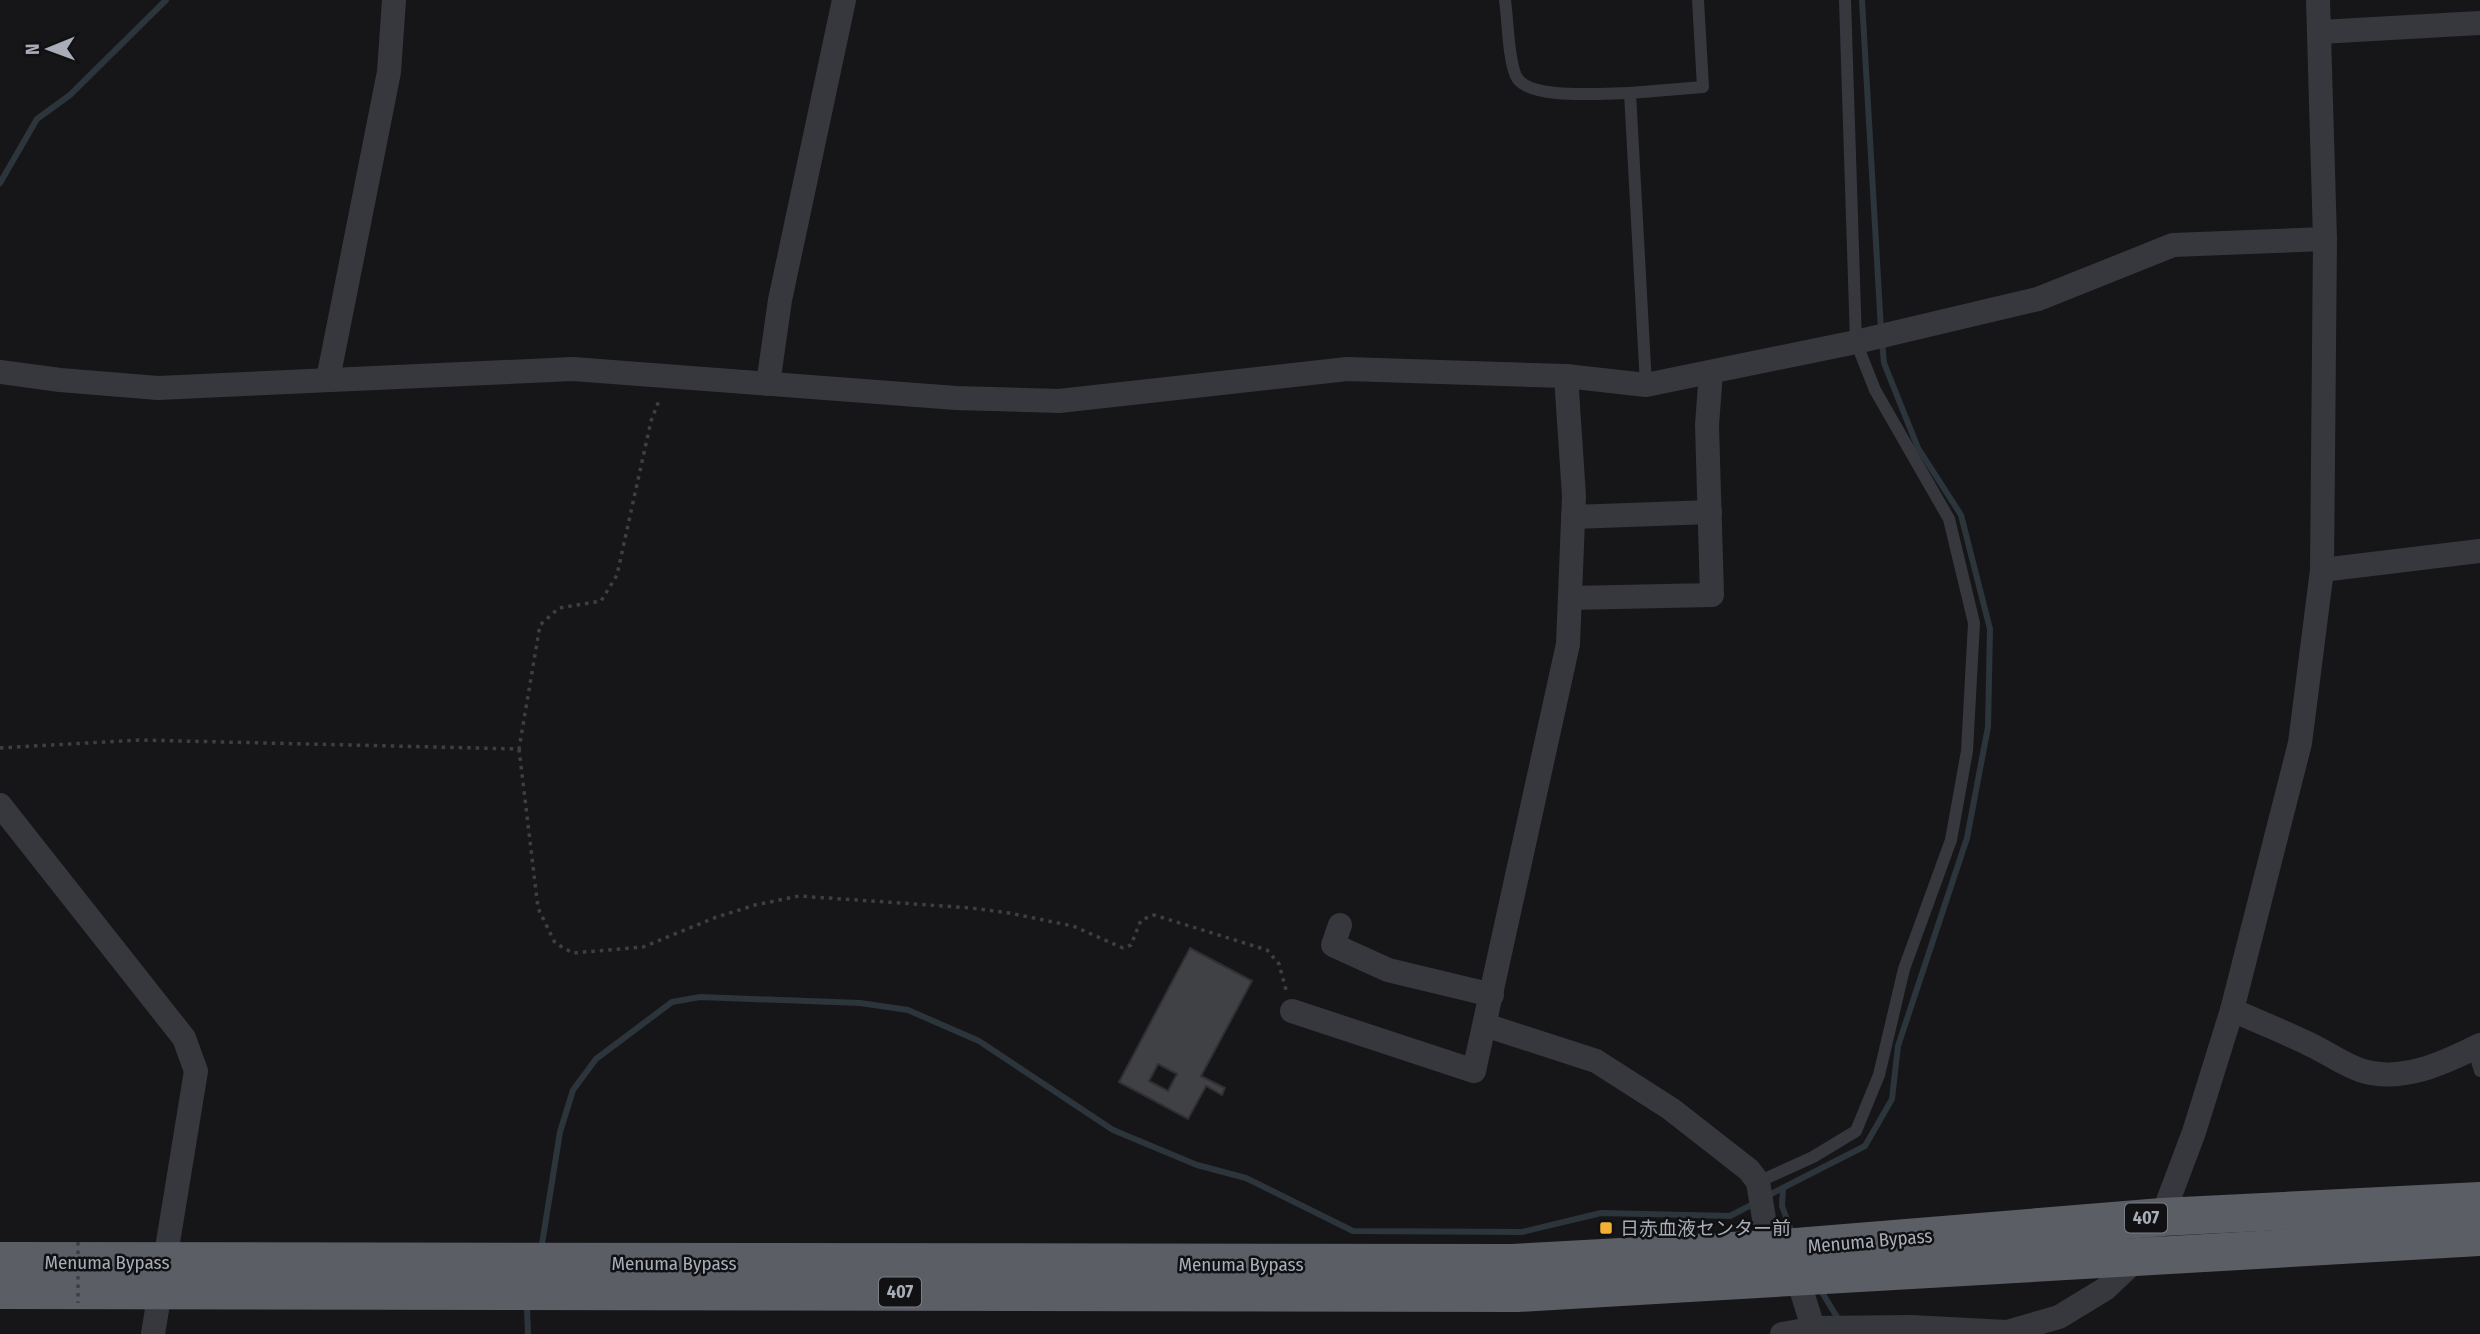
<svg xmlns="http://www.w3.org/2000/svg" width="2480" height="1334" font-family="'Fira Sans Condensed','Noto Sans JP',sans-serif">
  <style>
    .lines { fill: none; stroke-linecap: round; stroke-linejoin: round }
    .stream { stroke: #2c353c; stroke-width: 6 }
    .building { fill: #404145; stroke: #303034; stroke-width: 2; fill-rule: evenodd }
    .path { stroke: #3d3f44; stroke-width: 3.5; stroke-dasharray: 3.5 5; stroke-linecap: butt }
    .service { stroke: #37383d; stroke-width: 12 }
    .minor { stroke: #37383d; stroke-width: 24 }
    .trunk { stroke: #5b5e65; stroke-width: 38 }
    .path-bridge { stroke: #3d3f44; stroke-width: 3.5; stroke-dasharray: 3.5 5; stroke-linecap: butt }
    .poi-dot { fill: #f2b134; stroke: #111113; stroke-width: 2.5 }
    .labels { text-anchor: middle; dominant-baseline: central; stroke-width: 5; stroke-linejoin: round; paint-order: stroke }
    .shield { fill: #111113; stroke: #7b7e86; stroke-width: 2 }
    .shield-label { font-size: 18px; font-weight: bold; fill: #a8adb8 }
    .poi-label { font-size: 19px; fill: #a8adb8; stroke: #111113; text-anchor: start }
    .street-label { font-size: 19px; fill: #a8adb8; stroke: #111113 }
  </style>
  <rect width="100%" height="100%" fill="#161618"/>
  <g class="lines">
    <g class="stream">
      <path d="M1862 0 1881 330"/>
      <path d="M0 183 37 119 70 95 166 0"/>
      <path d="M1783 1188 1782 1206 1793 1236"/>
      <path d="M1767 1196 1865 1146 1892 1099 1898 1046 1967 838 1988 727 1990 629 1961 515 1918 448 1884 363 1882 341"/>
      <path d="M542 1244 560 1132 573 1090 596 1059 672 1002 700 997 860 1003 908 1010 979 1041 1113 1130 1197 1165 1246 1178 1353 1231 1522 1232 1601 1213 1730 1216 1755 1203"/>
      <path d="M1820 1289 1840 1322"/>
      <path d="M527 1308 528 1334"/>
    </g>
  </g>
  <path class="building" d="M1190 948 1252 981 1201 1076 1225 1088 1222 1095 1206 1086 1188 1119 1119 1082ZM1158 1064 1177 1074 1168 1091 1149 1081Z"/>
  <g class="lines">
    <g class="path">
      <path d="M0 748 139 740 519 749 540 625 559 608 601 601 617 575 651 421 660 398"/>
      <path d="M519 749 538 908 555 943 573 953 643 947 714 918 755 905 799 896 972 908 1009 913 1073 926 1123 948 1131 945 1141 920 1154 915 1267 950 1279 964 1286 990"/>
    </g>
    <g class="service">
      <path d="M1505 0C1508 21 1508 58 1516 76 1527 101 1605 93 1630 93"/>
      <path d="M1646 385 1630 93 1703 87 1698 0"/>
      <path d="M2473 1048 2480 1071"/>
      <path d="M1758 1182 1813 1157 1856 1131 1879 1075 1904 969 1951 840 1967 751 1974 623 1949 519 1875 390 1856 342 1845 0"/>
    </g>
    <g class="minor">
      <path d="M2320 32 2480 23"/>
      <path d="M0 372 60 380 158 388 573 369 956 398 1059 401 1347 369 1566 376 1646 385 1856 342 2038 299 2173 245 2325 239"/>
      <path d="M328 379 389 72 394 0"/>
      <path d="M768 384 780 300 844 0"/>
      <path d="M1573 517 1710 512"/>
      <path d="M2322 570 2480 551"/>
      <path d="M1570 598 1712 595 1707 425 1711 372"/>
      <path d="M0 805 184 1038 196 1071 153 1334"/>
      <path d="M1340 925 1333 945 1388 970 1492 995"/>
      <path d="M2232 1010C2257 1021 2282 1031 2307 1043 2325 1051 2342 1064 2360 1070 2401 1084 2446 1062 2480 1045"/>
      <path d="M1292 1011 1474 1071 1568 644 1574 496 1566 376"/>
      <path d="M1485 1025 1596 1061 1671 1109 1749 1170 1758 1182 1769 1249"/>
      <path d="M1797 1276 1815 1334"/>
      <path d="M1782 1334 1816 1328 1911 1327 2007 1332 2059 1317 2105 1289 2139 1257 2162 1217 2194 1132 2232 1010 2300 743 2322 570 2325 239 2318 0"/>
    </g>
    <g class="trunk">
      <path d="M0 1261 1512 1263 1784 1248 2162 1217 2480 1201"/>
      <path d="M0 1290 1517 1293 2480 1237"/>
    </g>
    <path class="path-bridge" d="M78 1242V1303"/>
  </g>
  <rect class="poi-dot" x="1599" y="1221" width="14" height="14" rx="3.5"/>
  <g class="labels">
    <g class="shield">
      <rect x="2125" y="1203.5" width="42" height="29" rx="5"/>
      <rect x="879" y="1277.5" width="42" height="29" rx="5"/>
    </g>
    <g class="shield-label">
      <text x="2146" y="1218">407</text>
      <text x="900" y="1292">407</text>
    </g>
    <g class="poi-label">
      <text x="1620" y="1228">日赤血液センター前</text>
    </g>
    <g class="street-label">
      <text transform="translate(1870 1241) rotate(-5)">Menuma Bypass</text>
      <text x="107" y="1262">Menuma Bypass</text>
      <text x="674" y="1263">Menuma Bypass</text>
      <text x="1241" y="1264">Menuma Bypass</text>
    </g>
  </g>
  <g transform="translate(49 49) rotate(269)" stroke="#111113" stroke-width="5" paint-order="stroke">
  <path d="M0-5L12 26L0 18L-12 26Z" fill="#a8adb8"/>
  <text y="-10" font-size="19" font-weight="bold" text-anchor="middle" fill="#a8adb8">N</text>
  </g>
</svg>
